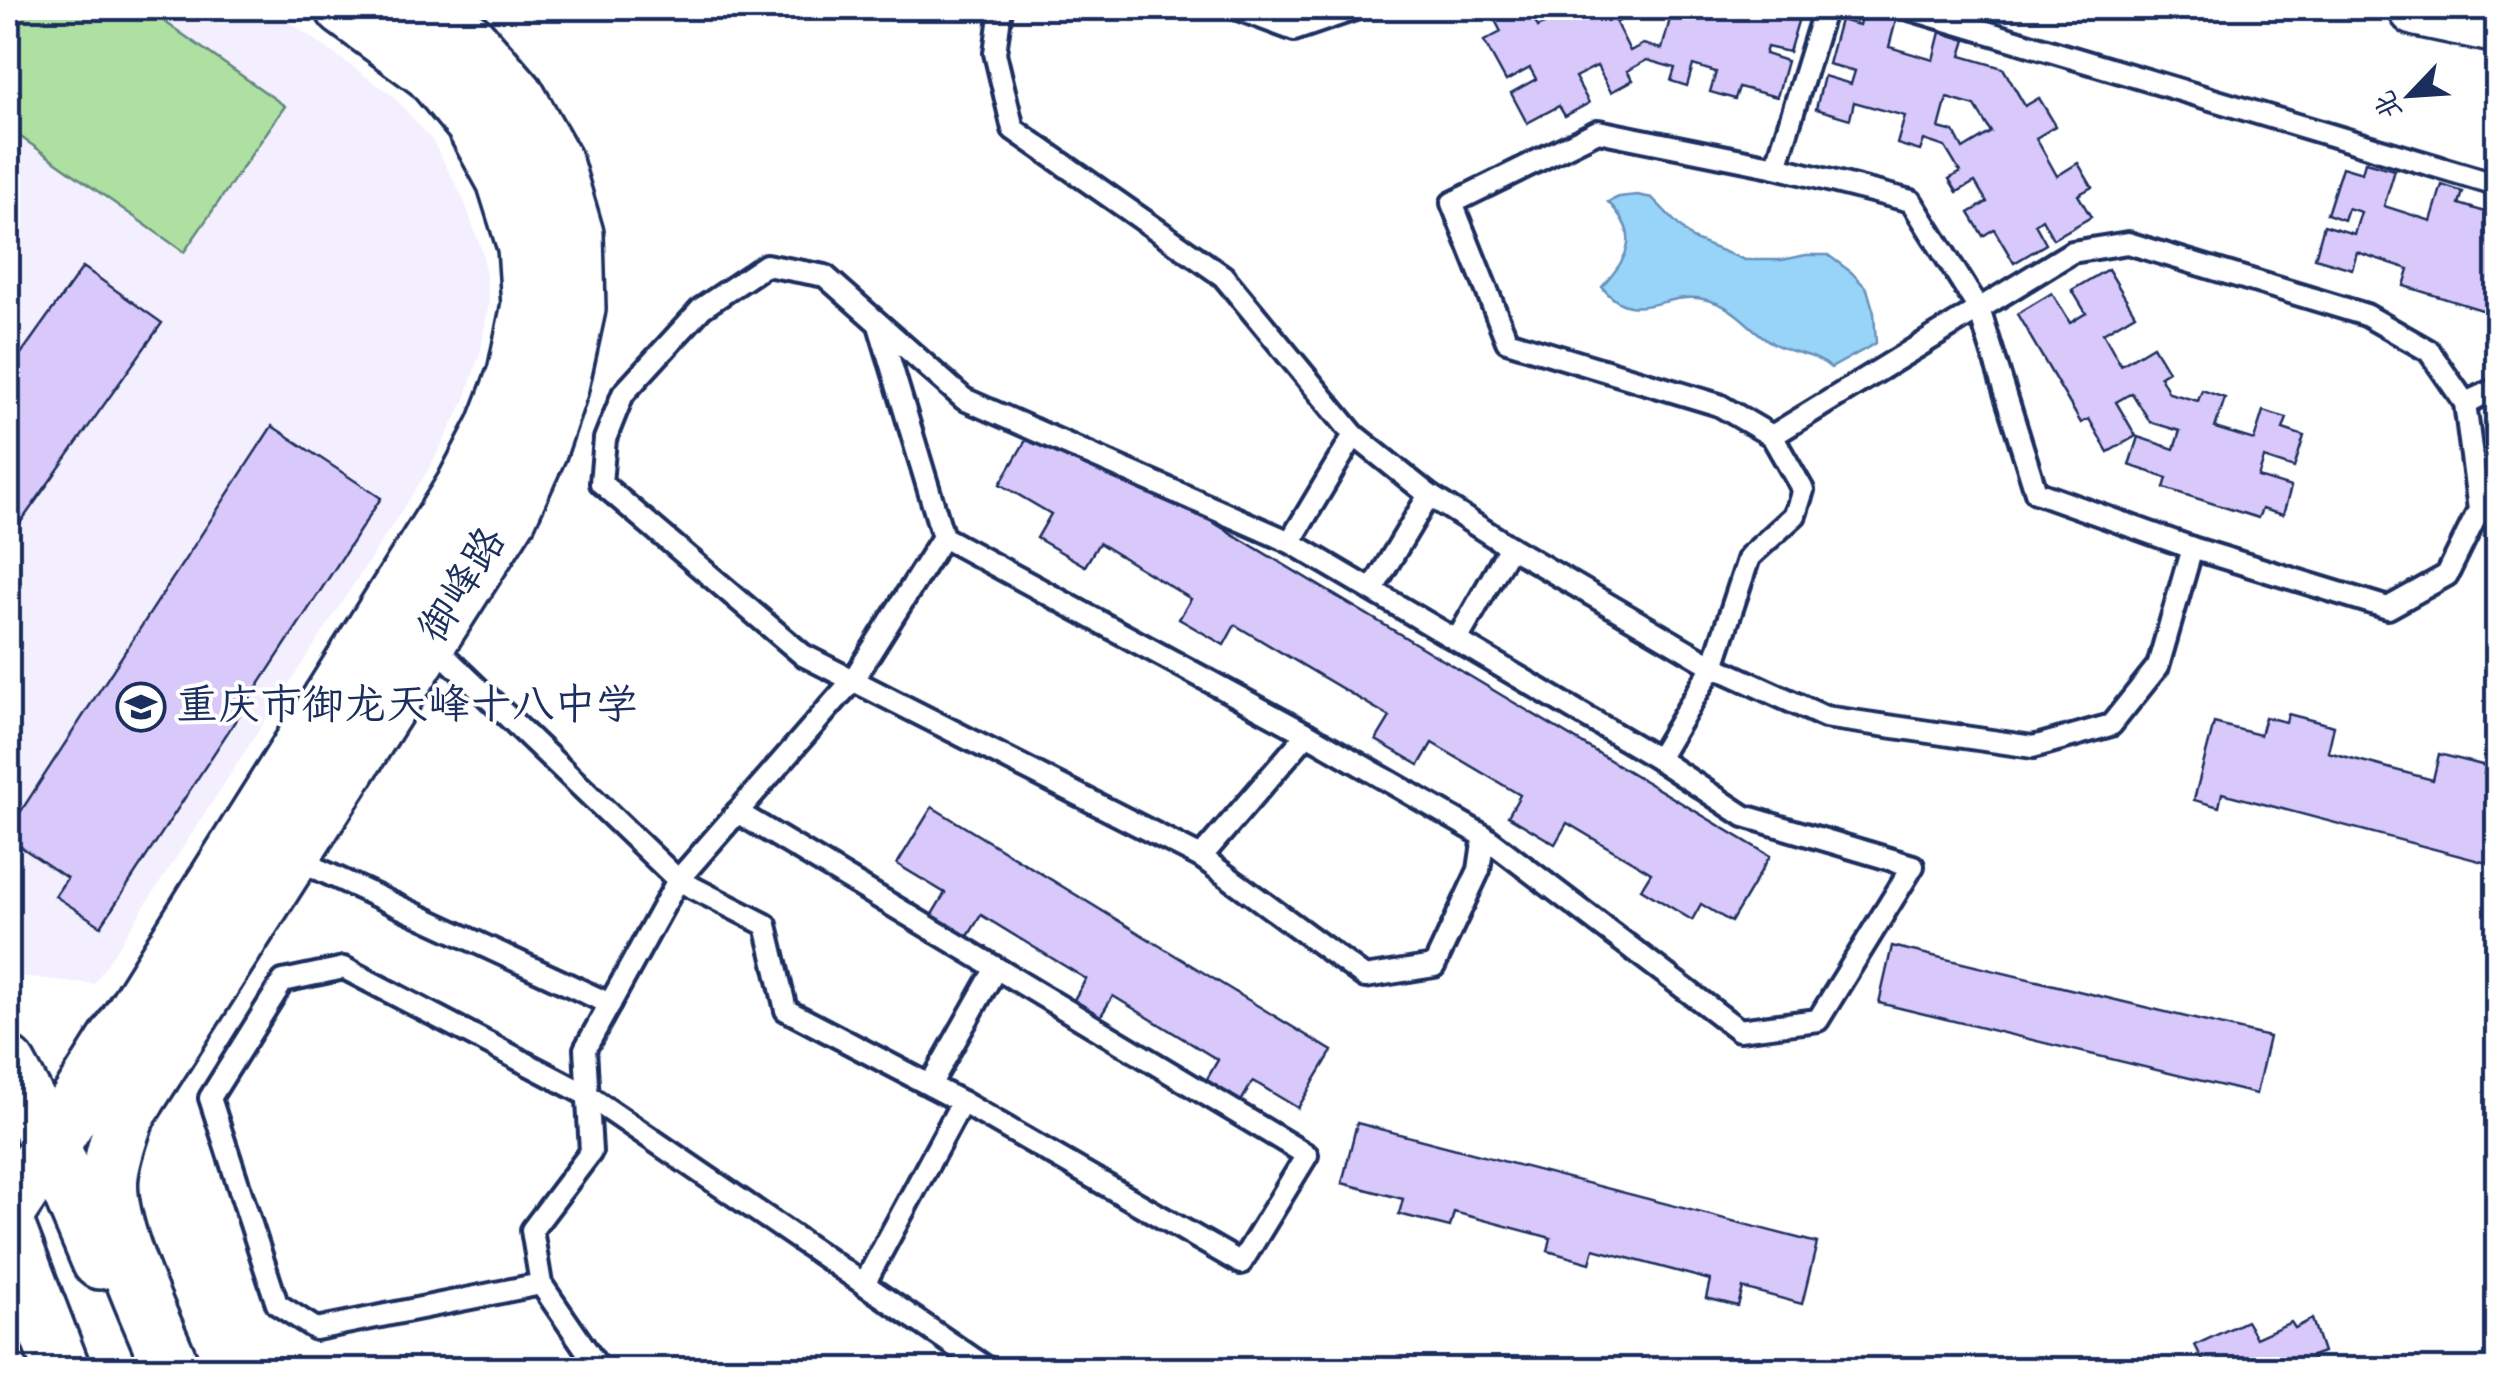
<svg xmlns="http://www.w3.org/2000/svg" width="2505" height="1377" font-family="'Indie Flower','LXGW WenKai TC',sans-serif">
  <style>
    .built { fill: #f4effe }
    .green { fill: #aee0a1; stroke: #648880; stroke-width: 2.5 }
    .water { fill: #98d3f8; stroke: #6691ba; stroke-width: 2.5 }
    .building { fill: #d9c9fb; stroke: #1b2f5e; stroke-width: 2.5; fill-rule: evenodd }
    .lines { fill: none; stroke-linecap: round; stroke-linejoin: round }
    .lane-casing { stroke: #1b2f5e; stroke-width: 28 }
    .secondary-casing { stroke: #1b2f5e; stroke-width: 62 }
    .primary-casing { stroke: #1b2f5e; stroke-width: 62 }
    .lane { stroke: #fff; stroke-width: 20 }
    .secondary { stroke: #fff; stroke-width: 55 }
    .primary { stroke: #fff; stroke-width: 55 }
    .labels { text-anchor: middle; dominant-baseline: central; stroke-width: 8; stroke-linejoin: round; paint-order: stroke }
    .street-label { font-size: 42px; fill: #1b2f5e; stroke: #fff }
    .poi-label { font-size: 42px; fill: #1b2f5e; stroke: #fff; text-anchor: start }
  </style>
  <rect width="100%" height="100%" fill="#fff"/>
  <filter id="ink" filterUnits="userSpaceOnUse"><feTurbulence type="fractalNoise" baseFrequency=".01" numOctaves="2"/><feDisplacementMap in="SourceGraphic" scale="20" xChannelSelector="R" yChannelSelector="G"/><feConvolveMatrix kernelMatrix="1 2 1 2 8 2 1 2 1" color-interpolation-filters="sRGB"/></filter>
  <g filter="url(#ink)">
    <path class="built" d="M8 8H270L392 95 432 140 464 200 483 254 489 302 481 350 464 402 430 467 94 984 19 976 8 947Z"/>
    <path class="green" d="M8 8H145L285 106 184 252 8 128Z"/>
    <path class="water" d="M1637 195 1652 198 1692 239 1745 260H1782L1806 255H1828L1851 272 1867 289 1874 313 1876 343 1831 368C1814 353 1793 354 1774 344 1747 329 1738 306 1703 299 1662 291 1634 328 1602 287 1630 255 1641 235 1608 202L1619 197Z"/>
    <g class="building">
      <path d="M1515 8H1528L1538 27 1575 8H1789L1801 11 1789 52 1767 47 1765 54 1787 61 1777 97 1739 87 1735 99 1710 92 1716 72 1693 65 1687 86 1671 81 1675 68 1647 60 1627 71 1633 80 1611 92 1597 66 1575 77 1589 103 1565 116 1559 106 1527 123 1511 93 1536 79 1530 68 1506 81 1484 41 1501 32 1494 18ZM1640 10 1670 19 1662 49 1643 44 1630 51 1616 23Z"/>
      <path d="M1863 10 1896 20 1889 47 1933 60 1940 32 1966 40 1961 56 2003 68 2025 106 2039 98 2056 126 2036 138 2057 176 2078 163 2092 187 2078 195 2091 217 2053 239 2042 219 2035 224 2046 244 2014 263 1994 229 1983 236 1969 213 1987 202 1975 182 1957 192 1949 179 1960 172 1945 147 1924 140 1920 151 1897 144 1905 116 1854 102 1850 119 1816 109 1824 76 1851 84 1855 71 1828 64 1840 20 1859 25ZM1947 98 1975 106 1991 132 1963 149 1954 132 1939 128Z"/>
      <path d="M2365 162 2395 170 2384 206 2431 221 2442 185 2463 192 2459 204 2498 216V307L2495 314 2404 286 2409 269 2357 252 2352 269 2315 258 2324 225 2354 234 2361 212 2348 208 2344 220 2327 214 2342 167 2362 173Z"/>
      <path d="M83 267 162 323 8 540V372Z"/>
      <path d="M2108 269 2135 314 2103 333 2121 365 2153 346 2168 371 2160 376 2169 393 2198 401 2202 390 2225 398 2215 428 2254 440 2263 411 2287 418 2283 429 2304 436 2294 468 2264 458 2258 477 2291 487 2283 515 2262 509 2258 518 2164 488 2167 478 2129 465 2138 437 2174 449 2180 431 2150 422 2132 393 2116 402 2136 436 2108 452 2089 419 2081 423 2017 314 2052 293 2070 323 2086 313 2072 290Z"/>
      <path d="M1039 418 1770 856 1731 922 1701 904 1692 920 1641 889 1651 873 1567 823 1555 844 1508 816 1520 795 1432 743 1419 765 1376 740 1390 717 1235 625 1224 645 1179 619 1191 599 1099 543 1085 566 1037 538 1051 514 1000 484Z"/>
      <path d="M272 426 381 498 101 926 55 896 67 878 8 838V831Z"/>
      <path d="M2288 714 2334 726 2328 752 2433 780 2439 754 2486 766 2484 774 2498 778V866L2222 793 2219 807 2194 800 2214 723 2260 735 2265 717 2286 722Z"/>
      <path d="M932 807 1332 1051 1298 1108 1253 1081 1239 1105 1204 1084 1218 1060 1113 996 1099 1019 1072 1003 1086 979 981 915 967 938 931 916 945 893 897 864Z"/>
      <path d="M1892 946 2269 1037 2256 1094 1879 1003Z"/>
      <path d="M1357 1123 1817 1243 1802 1304 1743 1288 1738 1306 1706 1298 1710 1280 1594 1249 1590 1263 1548 1251 1551 1238 1454 1212 1450 1227 1399 1214 1403 1199 1342 1183Z"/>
      <path d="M2312 1319 2323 1352 2312 1356 2317 1370H2190L2204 1363 2195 1345 2246 1321 2256 1338 2291 1322 2295 1328Z"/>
    </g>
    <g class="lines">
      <g class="lane-casing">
        <g id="lane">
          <path d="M1001 8 995 53 1013 129 1223 276 1354 435 1429 495 1510 547 1713 666 1825 717 2033 747 2111 725 2158 666 2192 548"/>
          <path d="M1235 8 1294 30 1358 8"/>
          <path d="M1906 8 2498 185"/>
          <path d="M1776 167 1825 8"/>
          <path d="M1979 309 2036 492 2192 548 2388 608 2447 575 2479 510 2465 403 2429 351 2366 315 2128 243 2072 252 1772 436 1719 405 1507 341 1452 203 1598 131 1776 167 1911 201 1979 309"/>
          <path d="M879 325 943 537 1307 734 1484 836 1739 1030 1818 1020 1913 866 1744 816 1658 759 1290 542 964 399 825 276 766 265 702 308 623 394 605 439 601 483 803 655 1201 857 1365 977 1434 966 1479 870 1484 836"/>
          <path d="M2465 403 2498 388"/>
          <path d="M1290 542 1354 435"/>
          <path d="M1372 590 1429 495"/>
          <path d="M1457 640 1510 547"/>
          <path d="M431 643 678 880 766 925 786 1010 962 1102 1241 1263 1307 1155 737 812"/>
          <path d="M1658 759 1713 666 1749 557 1795 515 1803 490 1772 436"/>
          <path d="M1201 857 1307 734"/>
          <path d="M294 858 610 1004"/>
          <path d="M930 1085 996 968"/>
          <path d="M541 1284 316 1329 277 1304 210 1098 283 981 344 968 587 1095 990 1370"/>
          <path d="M864 1284 962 1102"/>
          <path d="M600 1370 541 1284 532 1230 591 1152 585 1049 678 880 853 680 943 537"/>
        </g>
      </g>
      <g class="secondary-casing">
        <g id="secondary">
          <path d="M8 1066 51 1145 100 1261"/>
          <path d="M8 1210 51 1145 463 489 495 428 516 373 530 305 526 247 505 180 473 122 431 72 344 8"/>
          <path d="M8 1230 62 1370"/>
          <path d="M172 1370C152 1320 104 1225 110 1175 113 1153 120 1134 127 1114L509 515 539 449 560 387 577 309 575 234 554 162 516 95 468 40 425 8"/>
        </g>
      </g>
      <g class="primary-casing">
        <path id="primary" d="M2417 8 2498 25"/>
      </g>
      <use href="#lane" class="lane"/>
      <use href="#secondary" class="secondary"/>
      <use href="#primary" class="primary"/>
    </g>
  </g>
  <defs>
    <g id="school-ring" transform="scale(2.5)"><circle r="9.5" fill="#fff" stroke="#1b2f5e" stroke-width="1.5"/><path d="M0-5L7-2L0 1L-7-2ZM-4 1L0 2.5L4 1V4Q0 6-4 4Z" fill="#1b2f5e"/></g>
  </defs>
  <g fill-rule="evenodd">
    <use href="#school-ring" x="141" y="707"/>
  </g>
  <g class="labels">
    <g class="street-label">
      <text transform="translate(464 586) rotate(-58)">御峰路</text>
    </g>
    <g class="poi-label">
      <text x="176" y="707">重庆市御龙天峰十八中学</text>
    </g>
  </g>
  <rect width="2505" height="1377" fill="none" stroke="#fff" stroke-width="40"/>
  <rect x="20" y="20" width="2465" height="1337" fill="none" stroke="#1b2f5e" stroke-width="4" filter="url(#ink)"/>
  <g transform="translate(2410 95) rotate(245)" stroke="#ffffff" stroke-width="8" paint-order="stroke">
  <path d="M0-8L18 38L0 25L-18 38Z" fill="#1b2f5e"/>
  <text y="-15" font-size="28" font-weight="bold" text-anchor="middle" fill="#1b2f5e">北</text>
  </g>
</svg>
